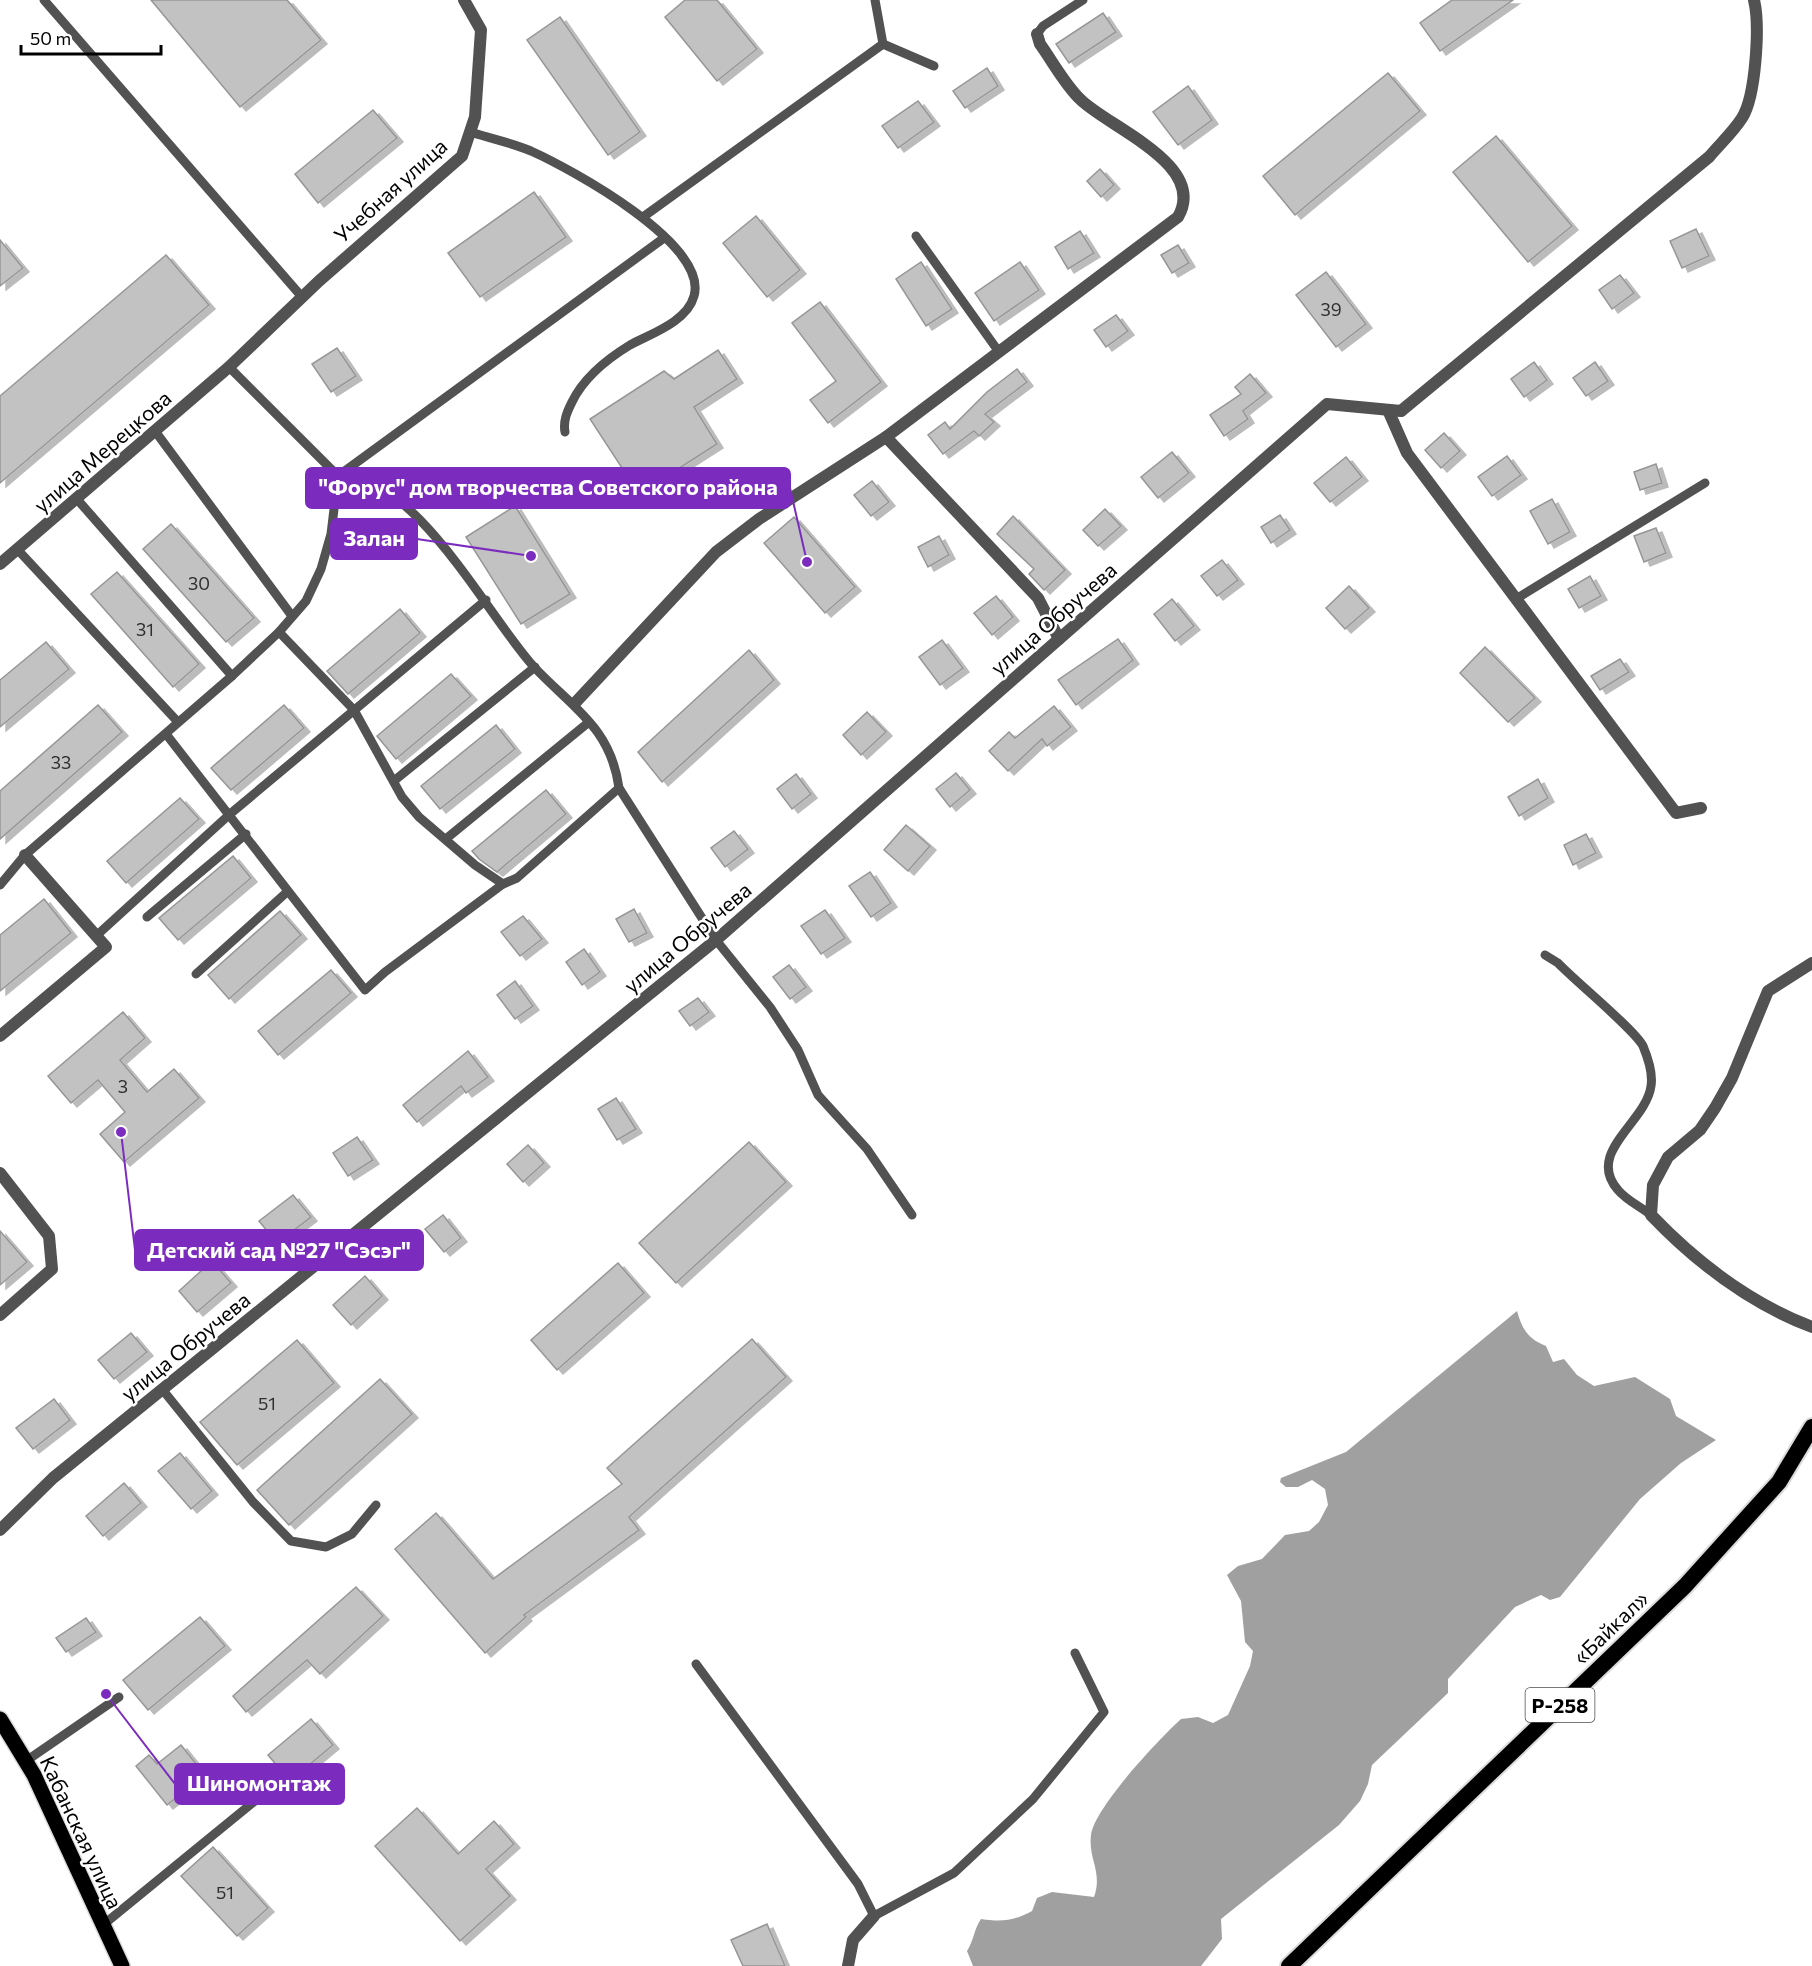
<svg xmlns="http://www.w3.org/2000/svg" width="1812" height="1966" font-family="Commissioner,sans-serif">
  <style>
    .water { fill: #a0a0a0 }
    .building { fill: #c2c2c2; stroke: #969696; stroke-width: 1.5; filter: url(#shadow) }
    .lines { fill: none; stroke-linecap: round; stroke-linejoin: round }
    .primary-casing { stroke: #dbdbdb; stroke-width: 18 }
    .trunk-casing { stroke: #dbdbdb; stroke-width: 20 }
    .service { stroke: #525252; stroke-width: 9 }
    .minor { stroke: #525252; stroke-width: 12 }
    .tertiary { stroke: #525252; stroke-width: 12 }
    .primary { stroke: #000; stroke-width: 15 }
    .trunk { stroke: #000; stroke-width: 16 }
    .labels { text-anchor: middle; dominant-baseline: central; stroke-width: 5; stroke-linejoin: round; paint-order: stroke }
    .number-label { font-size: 18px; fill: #303030 }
    .shield { fill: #fff; stroke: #4c4c4c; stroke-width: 1.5 }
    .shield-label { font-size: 20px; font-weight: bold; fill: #000 }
    .street-label { font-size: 21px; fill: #000; stroke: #fff }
    .leader { fill: none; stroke: #7b2cbf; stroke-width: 2 }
    .callout-dot { fill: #7b2cbf; stroke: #fff; stroke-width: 2 }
    .callout { fill: #7b2cbf; stroke: #7b2cbf; stroke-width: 2 }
    .callout-label { font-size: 22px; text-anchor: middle; font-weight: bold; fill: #fff }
  </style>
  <defs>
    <filter id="shadow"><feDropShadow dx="6" dy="4" stdDeviation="0" flood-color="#0004"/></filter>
  </defs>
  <rect width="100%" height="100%" fill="#fff"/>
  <path class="water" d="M1517 1311C1522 1329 1528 1339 1546 1346L1553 1362 1564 1359 1577 1375 1594 1386 1635 1377 1670 1399 1676 1416 1716 1440 1681 1463 1640 1499 1560 1597 1550 1600 1541 1595 1515 1607 1448 1679V1693L1372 1765 1368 1784 1360 1801 1339 1825 1221 1919 1222 1939 1201 1966H973L967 1951C974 1940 974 1929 981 1919 1001 1922 1014 1921 1032 1911L1037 1898 1052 1892 1094 1897C1103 1872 1088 1859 1091 1835 1095 1807 1159 1739 1181 1719L1198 1717 1213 1723 1228 1715 1250 1666 1253 1651 1245 1642 1241 1601 1227 1575 1238 1566 1262 1559 1285 1535 1309 1531 1319 1522 1328 1505 1325 1489 1312 1480 1298 1487H1286L1280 1482 1281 1478 1346 1452Z"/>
  <g class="building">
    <path d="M151 0H287L321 40 240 107Z"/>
    <path d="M685 0H717L757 49 717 81 665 17Z"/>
    <path d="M1452 0H1513L1440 51 1420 23Z"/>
    <path d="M1103 13 1116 32 1069 63 1056 44Z"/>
    <path d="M560 17 640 132 608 155 527 40Z"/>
    <path d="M987 68 998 86 965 108 953 91Z"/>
    <path d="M1388 73 1420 111 1295 215 1263 176Z"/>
    <path d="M1188 86 1212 120 1178 145 1153 112Z"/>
    <path d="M918 101 934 122 898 148 882 126Z"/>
    <path d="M373 110 397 138 318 203 295 174Z"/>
    <path d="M1496 136 1572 226 1528 262 1453 172Z"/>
    <path d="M1100 169 1114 185 1101 197 1087 181Z"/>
    <path d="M534 192 566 237 480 297 448 253Z"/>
    <path d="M756 216 800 270 767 297 723 243Z"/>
    <path d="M1696 229 1709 256 1682 268 1670 241Z"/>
    <path d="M1080 231 1094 253 1068 269 1055 247Z"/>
    <path d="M0 240 23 268 0 286Z"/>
    <path d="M1178 245 1189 263 1172 273 1161 255Z"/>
    <path d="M166 255 209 305 0 483V396Z"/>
    <path d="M921 262 952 309 926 326 896 279Z"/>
    <path d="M1020 262 1039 290 994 321 975 293Z"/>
    <path d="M1326 272 1366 324 1336 347 1296 295Z"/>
    <path d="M1620 275 1634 293 1612 309 1599 290Z"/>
    <path d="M820 302 881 382 828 423 810 400 836 381 792 323Z"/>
    <path d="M1116 315 1128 331 1106 347 1094 330Z"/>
    <path d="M337 348 356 376 331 392 312 364Z"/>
    <path d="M718 350 737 379 694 407 717 444 639 494 590 419 664 371 674 379Z"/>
    <path d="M1534 362 1547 380 1524 397 1511 379Z"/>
    <path d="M1595 362 1608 381 1586 396 1573 378Z"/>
    <path d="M1017 369 1027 382 985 414 994 422 979 436 974 431 943 454 928 435 945 422 950 429 987 392Z"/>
    <path d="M1250 374 1266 393 1243 411 1248 419 1224 436 1210 415 1241 394 1235 387Z"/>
    <path d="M1444 433 1460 451 1441 468 1425 450Z"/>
    <path d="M1172 452 1189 473 1158 498 1141 477Z"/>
    <path d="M1507 456 1521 475 1492 496 1478 477Z"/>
    <path d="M1346 457 1362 477 1330 502 1314 483Z"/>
    <path d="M1656 464 1662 483 1640 490 1634 472Z"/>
    <path d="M872 481 889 502 871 516 854 495Z"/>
    <path d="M1552 499 1570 532 1548 544 1530 511Z"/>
    <path d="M515 506 570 594 521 624 466 537Z"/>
    <path d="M1105 509 1121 526 1098 546 1083 530Z"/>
    <path d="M1280 515 1290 530 1271 543 1261 527Z"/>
    <path d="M1013 516 1065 570 1044 590 1029 574 1034 569 997 534Z"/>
    <path d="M794 517 855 587 825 613 764 543Z"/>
    <path d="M171 524 254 618 226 642 143 549Z"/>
    <path d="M1656 528 1666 553 1644 562 1634 536Z"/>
    <path d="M939 536 949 555 928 567 918 547Z"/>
    <path d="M1222 560 1238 580 1217 596 1201 576Z"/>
    <path d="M117 572 199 664 173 687 91 594Z"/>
    <path d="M1590 576 1601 596 1579 608 1568 589Z"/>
    <path d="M1349 586 1369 608 1345 629 1326 608Z"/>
    <path d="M996 596 1013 617 992 635 974 613Z"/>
    <path d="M1172 599 1194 626 1175 641 1154 614Z"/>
    <path d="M400 609 420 633 348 694 327 671Z"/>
    <path d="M1118 639 1133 660 1076 705 1058 680Z"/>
    <path d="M942 640 963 668 940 685 919 657Z"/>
    <path d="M46 642 69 669 0 727V680Z"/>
    <path d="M1485 647 1535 698 1508 722 1460 673Z"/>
    <path d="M749 650 774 680 662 782 638 752Z"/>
    <path d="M1620 659 1629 672 1600 690 1591 676Z"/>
    <path d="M451 674 471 696 396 759 377 736Z"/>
    <path d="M98 705 122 732 0 839V791Z"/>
    <path d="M284 705 304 728 231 790 211 768Z"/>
    <path d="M1054 706 1071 727 1047 746 1042 739 1008 771 989 751 1009 732 1015 738Z"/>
    <path d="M867 712 886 732 861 755 843 735Z"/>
    <path d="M496 725 515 749 440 809 421 786Z"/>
    <path d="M956 773 970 790 950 807 936 789Z"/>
    <path d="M796 774 811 794 792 809 777 789Z"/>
    <path d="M1538 779 1548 798 1519 816 1508 797Z"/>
    <path d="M546 790 566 814 497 872 479 859 472 851Z"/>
    <path d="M180 798 199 819 126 883 107 861Z"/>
    <path d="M906 825 930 846 908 871 884 850Z"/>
    <path d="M734 831 748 849 725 867 711 848Z"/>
    <path d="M1586 834 1596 853 1573 865 1564 845Z"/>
    <path d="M233 856 251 878 178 940 159 918Z"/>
    <path d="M870 872 891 903 871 917 849 886Z"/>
    <path d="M44 899 71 933 0 991V935Z"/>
    <path d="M634 909 647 933 629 942 616 919Z"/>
    <path d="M825 910 845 938 821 954 801 926Z"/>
    <path d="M280 911 301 935 229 999 208 975Z"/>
    <path d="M523 916 542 939 520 956 501 932Z"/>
    <path d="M584 949 600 972 582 985 566 962Z"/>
    <path d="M789 965 806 987 790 999 773 977Z"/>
    <path d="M331 970 351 993 278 1055 258 1031Z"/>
    <path d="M515 981 533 1006 515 1019 497 995Z"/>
    <path d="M698 998 709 1012 690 1026 679 1011Z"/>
    <path d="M123 1012 145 1038 120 1060 147 1092 174 1069 199 1098 124 1162 100 1134 125 1112 98 1080 71 1103 48 1076Z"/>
    <path d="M468 1051 488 1077 466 1093 461 1086 417 1122 403 1105Z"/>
    <path d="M616 1098 636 1129 617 1140 598 1109Z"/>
    <path d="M357 1137 373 1160 348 1176 333 1153Z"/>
    <path d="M749 1142 786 1182 676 1283 639 1243Z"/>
    <path d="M528 1145 544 1163 523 1182 507 1164Z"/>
    <path d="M293 1195 311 1217 277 1243 259 1221Z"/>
    <path d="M443 1215 461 1238 444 1252 425 1229Z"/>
    <path d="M0 1231 27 1262 0 1285Z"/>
    <path d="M212 1261 231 1283 197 1312 179 1291Z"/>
    <path d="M618 1263 644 1293 557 1370 531 1340Z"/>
    <path d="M365 1276 382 1296 351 1325 333 1305Z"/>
    <path d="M131 1333 147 1352 114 1379 98 1360Z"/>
    <path d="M752 1339 786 1377 629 1517 639 1530 524 1615 526 1617 485 1653 395 1549 436 1513 493 1579 622 1484 607 1468Z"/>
    <path d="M297 1340 334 1383 237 1465 200 1422Z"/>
    <path d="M380 1379 412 1414 289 1525 257 1490Z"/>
    <path d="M54 1399 70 1420 33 1449 16 1428Z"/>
    <path d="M180 1453 212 1491 191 1509 158 1471Z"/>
    <path d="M124 1483 141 1503 103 1536 86 1516Z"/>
    <path d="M356 1587 383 1616 320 1674 307 1660 246 1712 233 1696Z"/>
    <path d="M200 1617 225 1646 148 1710 123 1680Z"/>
    <path d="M86 1618 96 1632 66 1652 56 1638Z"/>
    <path d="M311 1719 333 1745 290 1781 268 1755Z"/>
    <path d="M181 1745 205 1775 167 1805 136 1766 149 1755 157 1764Z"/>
    <path d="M417 1808 458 1854 494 1821 514 1844 486 1869 510 1896 460 1941 375 1846Z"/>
    <path d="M213 1847 268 1908 237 1936 181 1876Z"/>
    <path d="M767 1924 785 1966H743L731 1940Z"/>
  </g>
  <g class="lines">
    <g class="primary-casing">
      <path id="primary" d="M0 1719 34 1775 122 1966"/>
    </g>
    <g class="trunk-casing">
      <path id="trunk" d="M1289 1966 1685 1586 1779 1482 1812 1427"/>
    </g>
    <g class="service">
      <path d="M44 0 302 297"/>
      <path d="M1037 34 1043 26 1083 0"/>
      <path d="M883 44 934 66"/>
      <path d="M470 132C490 138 512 143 531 151 571 169 709 244 694 296 687 322 650 334 630 345 607 359 584 377 572 402 567 412 563 421 565 432"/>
      <path d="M643 217 883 44 875 0"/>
      <path d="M916 236 999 352"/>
      <path d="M229 367 338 476C415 472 489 619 535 668 573 708 611 728 619 788L716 940 770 1007 798 1050 818 1095 867 1149 912 1215"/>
      <path d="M155 431 292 616"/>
      <path d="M76 498 232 676"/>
      <path d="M17 549 177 721"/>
      <path d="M1516 599 1705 483"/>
      <path d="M279 632 354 710 402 797 419 817 475 865 503 884"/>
      <path d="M166 734 365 990 385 972 503 884 517 878 619 788"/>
      <path d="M395 780 535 667"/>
      <path d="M447 838 589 722"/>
      <path d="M0 885 25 855 232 676 279 632 306 601 321 569 331 534 338 476 664 238"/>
      <path d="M147 917 246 834"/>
      <path d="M96 936 230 814 486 600"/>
      <path d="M1545 955 1558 963C1575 981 1635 1030 1643 1046 1648 1058 1653 1074 1651 1086 1646 1123 1585 1152 1618 1190 1626 1200 1641 1207 1651 1215"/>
      <path d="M196 974 287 892"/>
      <path d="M162 1389 253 1502 291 1541 326 1547 352 1534 376 1505"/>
      <path d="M696 1664 858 1884 874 1916 954 1873 1033 1799 1104 1712 1075 1653"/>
      <path d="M26 1761 119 1697"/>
      <path d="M103 1925 272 1787"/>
    </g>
    <g class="minor">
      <path d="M1388 410 1407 453 1676 813 1701 808"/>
      <path d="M1401 411 1709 157C1720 144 1733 132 1742 118 1756 96 1760 25 1754 0"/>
      <path d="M886 437 1038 598 1059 639"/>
      <path d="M575 703 716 552 759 519 886 437 1178 217C1208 165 1110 128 1081 100 1065 85 1053 62 1040 44L1037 34"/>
      <path d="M1812 963 1768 991 1732 1078 1715 1108 1700 1130 1668 1157 1653 1185 1651 1215C1697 1263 1749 1303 1812 1327"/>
      <path d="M0 1036 106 947 25 855"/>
      <path d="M0 1173 49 1236 52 1269 0 1315"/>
      <path d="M848 1966 853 1940 874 1916"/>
    </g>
    <g class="tertiary">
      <path d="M0 564 229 367 319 281 462 156 475 117 481 30 464 0"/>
      <path d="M0 1530 53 1478 716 940 1327 404 1401 411"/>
    </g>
    <use href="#primary" class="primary"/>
    <use href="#trunk" class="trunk"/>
  </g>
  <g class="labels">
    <g class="number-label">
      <text x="1331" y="309">39</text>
      <text x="199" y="583">30</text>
      <text x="145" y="629">31</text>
      <text x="61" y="762">33</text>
      <text x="123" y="1086">3</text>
      <text x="267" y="1403">51</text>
      <text x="225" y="1892">51</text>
    </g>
    <rect class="shield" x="1525.5" y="1688" width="69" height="34" rx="4.5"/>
    <g class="shield-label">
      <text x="1560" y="1705">Р-258</text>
    </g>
    <g class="street-label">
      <text transform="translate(390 190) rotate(-42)">Учебная улица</text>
      <text transform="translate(102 451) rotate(-41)">улица Мерецкова</text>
      <text transform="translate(1053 618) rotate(-41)">улица Обручева</text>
      <text transform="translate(687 937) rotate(-40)">улица Обручева</text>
      <text transform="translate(185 1346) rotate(-39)">улица Обручева</text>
      <text transform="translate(1610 1627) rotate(-44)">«Байкал»</text>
      <text transform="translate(82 1832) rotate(65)">Кабанская улица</text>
    </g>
  </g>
  <path class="leader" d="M807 562L790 488M531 556L417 539M121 1132L135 1250M106 1694L175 1784"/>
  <g class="callout-dot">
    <circle cx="807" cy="562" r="6"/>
    <circle cx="531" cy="556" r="6"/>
    <circle cx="121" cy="1132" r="6"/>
    <circle cx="106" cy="1694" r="6"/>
  </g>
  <g class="callout">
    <rect x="306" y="468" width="484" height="40" rx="6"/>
    <rect x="331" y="519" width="86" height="40" rx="6"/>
    <rect x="135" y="1230" width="288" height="40" rx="6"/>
    <rect x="175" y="1764" width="169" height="40" rx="6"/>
  </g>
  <g class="callout-label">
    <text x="548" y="495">"Форус" дом творчества Советского района</text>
    <text x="374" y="546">Залан</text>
    <text x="279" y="1258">Детский сад №27 "Сэсэг"</text>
    <text x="259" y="1791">Шиномонтаж</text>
  </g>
  <path d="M21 45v9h140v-9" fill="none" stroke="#000000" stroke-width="3"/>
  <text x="30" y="45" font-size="18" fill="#000000" stroke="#ffffff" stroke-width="4.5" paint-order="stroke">50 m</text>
</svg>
